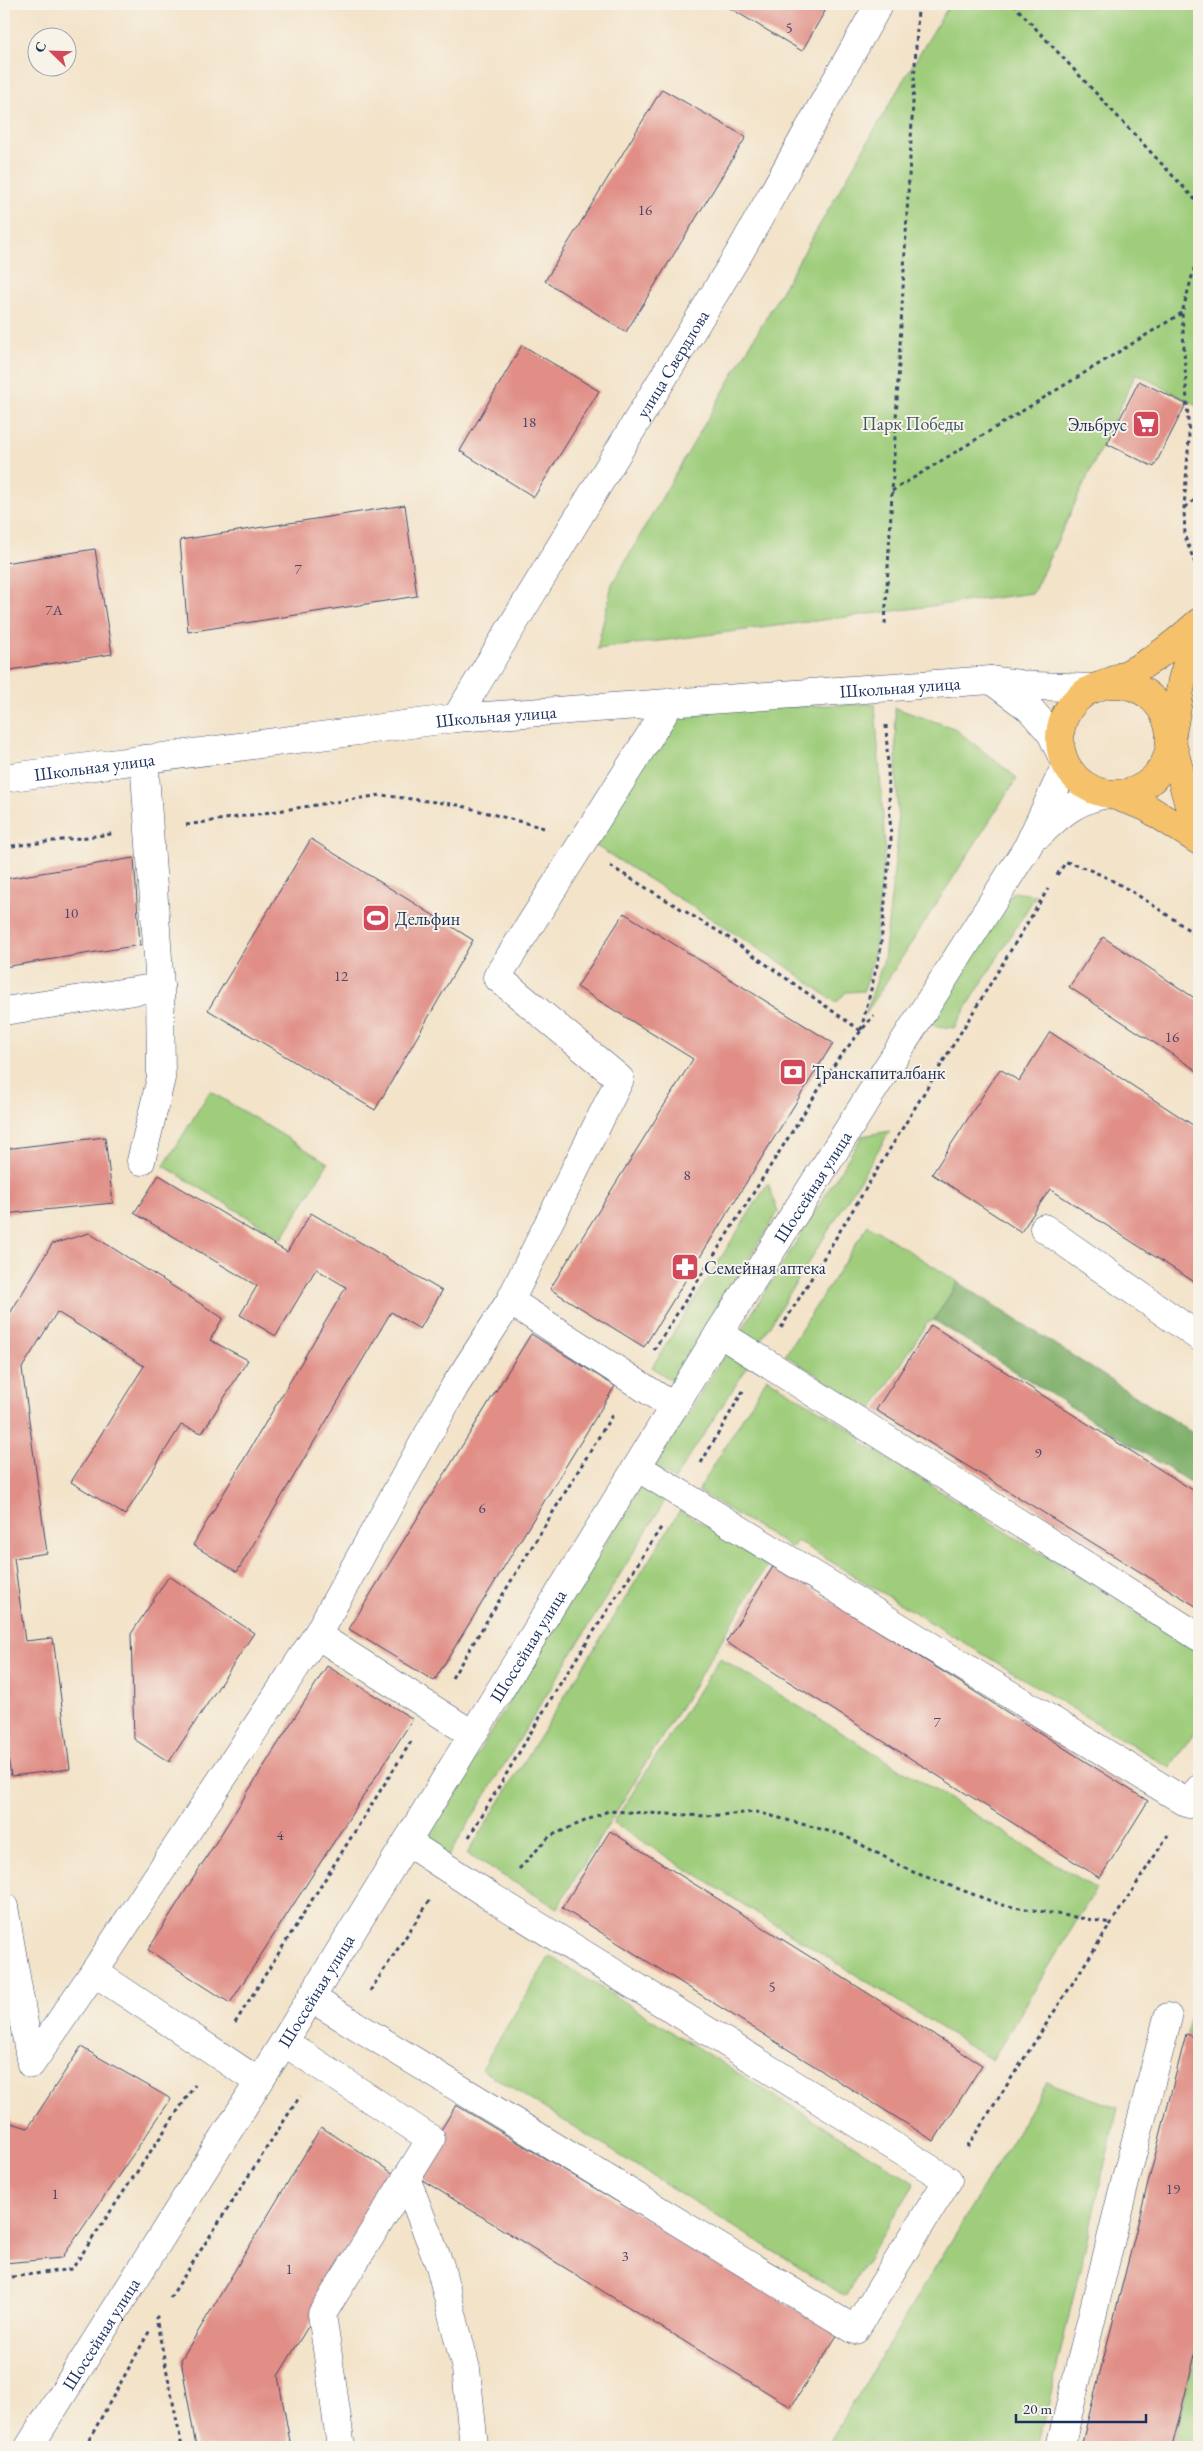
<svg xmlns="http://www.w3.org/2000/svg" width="1203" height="2451" font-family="'EB Garamond',serif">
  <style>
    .green { fill: #9fcd7b; stroke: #5d7e6c }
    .forest { fill: #7fb06b; stroke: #4d7064 }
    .building { fill: #e08e86 }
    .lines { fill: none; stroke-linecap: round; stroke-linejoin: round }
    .minor-casing { stroke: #3b4a6e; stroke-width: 29 }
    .major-casing { stroke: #3b4a6e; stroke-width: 29 }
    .path { stroke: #3b4a6e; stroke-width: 3; stroke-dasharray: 4 4; stroke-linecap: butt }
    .minor { stroke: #fff; stroke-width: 28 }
    .major { stroke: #f5c16b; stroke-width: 28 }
    .labels { text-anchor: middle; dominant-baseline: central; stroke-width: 4; stroke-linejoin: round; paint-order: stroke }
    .number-label { font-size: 15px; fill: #4c4768 }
    .street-label { font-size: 18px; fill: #1b2f5e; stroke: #f7f3e8 }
    .park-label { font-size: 18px; fill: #3c5665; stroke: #f7f3e8 }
    .poi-label { font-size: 18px; fill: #1b2f5e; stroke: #f7f3e8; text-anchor: start }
  </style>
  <rect width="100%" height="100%" fill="#f7f3e8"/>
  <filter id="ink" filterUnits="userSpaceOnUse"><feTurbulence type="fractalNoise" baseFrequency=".02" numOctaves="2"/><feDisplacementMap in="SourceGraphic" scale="10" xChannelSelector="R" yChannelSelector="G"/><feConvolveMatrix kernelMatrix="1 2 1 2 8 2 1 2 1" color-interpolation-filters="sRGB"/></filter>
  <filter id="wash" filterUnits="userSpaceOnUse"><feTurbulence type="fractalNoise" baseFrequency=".0096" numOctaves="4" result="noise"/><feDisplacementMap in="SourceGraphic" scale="20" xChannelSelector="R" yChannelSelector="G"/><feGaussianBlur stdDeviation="1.12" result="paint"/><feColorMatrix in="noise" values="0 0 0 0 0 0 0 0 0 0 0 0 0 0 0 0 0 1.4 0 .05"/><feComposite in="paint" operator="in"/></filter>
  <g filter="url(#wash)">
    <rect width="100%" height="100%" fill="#f3e3c9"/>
    <g class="green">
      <path d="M950 4H1199V407L1136 373 1033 593 597 649 612 584 904 79Z"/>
      <path d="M875 704 885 845 874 954 864 991 846 992 836 1003 786 966 593 844 676 709Z"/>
      <path d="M895 708 954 728 1017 778 865 1015 884 959 898 836Z"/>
      <path d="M1013 892 1036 895 954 1028 930 1025Z"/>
      <path d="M210 1091 328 1163 282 1238 164 1166Z"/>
      <path d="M890 1131 757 1346 739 1334 862 1136Z"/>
      <path d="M768 1183 778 1212 672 1381 652 1367Z"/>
      <path d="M868 1225 958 1282 934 1320 927 1323 872 1410 785 1355Z"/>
      <path d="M728 1349 750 1363 674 1480 655 1467Z"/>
      <path d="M767 1378 863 1437 861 1442 1199 1651V1725L1170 1768 797 1541 792 1548 698 1491Z"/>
      <path d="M643 1482 667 1497 448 1857 424 1842Z"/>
      <path d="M680 1510 769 1563 557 1908 467 1854Z"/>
      <path d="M720 1658 1096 1889 992 2060 613 1823Z"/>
      <path d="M550 1956 915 2183 845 2296 481 2069Z"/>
      <path d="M1199 1989V2037L1186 2034Z"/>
      <path d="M1047 2082 1118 2108 1038 2447H836L828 2445Z"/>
      <path d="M1199 2339V2447H1172Z"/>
    </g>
    <path class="forest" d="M958 1282 1199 1437V1488L934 1320Z"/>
    <g id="blocks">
      <g class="building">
        <path d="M723 4H829L802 51Z"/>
        <path d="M662 89 746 137 626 332 545 281Z"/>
        <path d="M522 345 599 391 534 497 460 451Z"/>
        <path d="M1139 381 1186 404 1154 467 1107 444Z"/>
        <path d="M405 505 417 596 188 632 180 540Z"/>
        <path d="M95 549 112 654 4 671V563Z"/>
        <path d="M311 839 473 940 375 1110 208 1010Z"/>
        <path d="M134 858 140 945 4 967V879Z"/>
        <path d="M624 913 833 1043 644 1347 550 1289 693 1059 577 987Z"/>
        <path d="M1103 937 1199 1001V1072L1069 987Z"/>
        <path d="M1050 1032 1199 1129V1285L1050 1189 1021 1232 932 1174 1000 1069 1019 1081Z"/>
        <path d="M105 1137 113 1203 4 1214V1149Z"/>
        <path d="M159 1175 287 1252 311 1213 442 1291 420 1329 391 1312 237 1572 193 1545 346 1287 316 1269 276 1336 240 1315 257 1286 134 1213Z"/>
        <path d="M89 1233 223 1318 210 1340 248 1360 202 1433 181 1425 125 1515 71 1482 144 1366 57 1312 22 1368 47 1553 14 1558 25 1641 53 1638 70 1769 11 1776 4 1731V1312L6 1320 52 1244Z"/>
        <path d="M931 1325 1199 1494V1608L876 1410Z"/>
        <path d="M531 1334 615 1386 434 1681 349 1629Z"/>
        <path d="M774 1565 1148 1801 1100 1878 726 1642Z"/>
        <path d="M169 1576 254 1633 169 1762 134 1739 131 1634Z"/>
        <path d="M327 1666 413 1719 230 2003 148 1950Z"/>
        <path d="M610 1831 982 2065 934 2141 562 1908Z"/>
        <path d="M1186 2034 1199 2038V2339L1172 2447H1081Z"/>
        <path d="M81 2047 171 2099 62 2258 4 2263V2091L11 2123 28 2128Z"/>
        <path d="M456 2105 838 2334 791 2407 414 2175Z"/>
        <path d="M321 2127 399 2177 278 2376 291 2447H196L181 2360Z"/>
      </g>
    </g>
  </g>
  <g filter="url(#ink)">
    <use href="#blocks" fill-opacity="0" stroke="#3b4a6e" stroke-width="1"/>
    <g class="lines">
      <g class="minor-casing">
        <g id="minor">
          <path d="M671 702 497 977 620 1079 510 1301 674 1407"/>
          <path id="s1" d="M456 718 741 250 879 4"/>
          <path id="s2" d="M4 778 456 718 991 680 1034 686 1096 688"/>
          <path d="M1040 834C1062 812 1078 799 1109 794"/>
          <path d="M4 1011 160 987 144 759"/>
          <path d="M141 1161 161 1078 160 987"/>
          <path d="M1044 1228 1199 1337"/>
          <path d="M719 1333 1199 1637"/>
          <path d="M637 1467 1189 1804 1199 1789"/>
          <path d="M317 1635 455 1386 510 1301"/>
          <path d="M4 1907 31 2064 94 1972 259 2082"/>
          <path d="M94 1972 317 1635 472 1734"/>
          <path d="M311 1998 855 2330 948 2180 493 1898 407 1842"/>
          <path d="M284 2042 431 2139 322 2314 341 2447"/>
          <path d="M406 2178 440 2266 466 2369 474 2447"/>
          <path id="s3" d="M29 2447 284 2042 719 1333 1028 846 1066 765 1051 733 1030 709 991 680"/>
          <path d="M1060 2447 1122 2194 1168 2017"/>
        </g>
      </g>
      <g class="major-casing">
        <g id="major">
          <path d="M1199 624 1182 680 1171 739 1189 806 1199 827"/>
          <path d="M1105 684C1145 667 1167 651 1199 622"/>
          <circle cx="1115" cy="739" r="55"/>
          <path d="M1110 794 1146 807 1199 841"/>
        </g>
      </g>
      <g class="path">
        <path d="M1013 4 1199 204"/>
        <path d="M892 491 1182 313"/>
        <path d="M1185 507 1199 497"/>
        <path d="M1198 571 1185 537 1184 508 1189 438 1182 313 1199 251"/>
        <path d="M885 624 918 9"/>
        <path d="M186 825 381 795 458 805 548 829"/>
        <path d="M4 847 112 834"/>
        <path d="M610 866 726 936 861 1031"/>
        <path d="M1057 875 1066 862C1115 875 1158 909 1199 937"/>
        <path d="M861 1030 880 953 891 840 886 724"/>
        <path d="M781 1328 1048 889"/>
        <path d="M654 1350 838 1059 874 1015"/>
        <path d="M701 1463 743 1391"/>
        <path d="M452 1678 614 1412"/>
        <path d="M469 1837 558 1687 662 1526"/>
        <path d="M519 1869 550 1836 608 1811 706 1816 757 1812 843 1835 913 1872 1002 1905 1111 1923"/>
        <path d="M370 1991 430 1900"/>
        <path d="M235 2023 412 1740"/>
        <path d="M967 2147 1168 1835"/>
        <path d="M4 2278 72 2269 195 2085"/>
        <path d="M170 2298 300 2096"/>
        <path d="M158 2316 156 2318 182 2447"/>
        <path d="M85 2447 150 2330"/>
      </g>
      <use href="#minor" class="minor"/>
      <use href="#major" class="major"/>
    </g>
  </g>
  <defs>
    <g id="supermarket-square" transform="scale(1.4375)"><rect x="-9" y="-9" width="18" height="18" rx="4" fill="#d1495b" stroke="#f7f3e8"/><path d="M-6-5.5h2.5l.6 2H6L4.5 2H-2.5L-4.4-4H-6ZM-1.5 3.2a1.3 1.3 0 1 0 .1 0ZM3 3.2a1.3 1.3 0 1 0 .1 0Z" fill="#fff"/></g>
    <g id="stadium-square" transform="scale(1.4375)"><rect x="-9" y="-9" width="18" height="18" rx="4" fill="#d1495b" stroke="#f7f3e8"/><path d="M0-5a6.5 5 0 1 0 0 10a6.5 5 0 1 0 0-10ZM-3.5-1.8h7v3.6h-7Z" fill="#fff"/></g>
    <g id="bank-square" transform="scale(1.4375)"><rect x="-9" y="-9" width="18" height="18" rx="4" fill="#d1495b" stroke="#f7f3e8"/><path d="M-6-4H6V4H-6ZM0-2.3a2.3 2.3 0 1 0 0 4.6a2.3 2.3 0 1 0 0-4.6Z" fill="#fff"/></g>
    <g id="pharmacy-square" transform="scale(1.4375)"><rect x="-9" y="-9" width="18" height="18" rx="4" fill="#d1495b" stroke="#f7f3e8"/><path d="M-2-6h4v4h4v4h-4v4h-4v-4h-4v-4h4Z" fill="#fff"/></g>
  </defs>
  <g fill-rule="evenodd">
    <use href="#supermarket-square" x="1146" y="424"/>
    <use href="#stadium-square" x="376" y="918"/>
    <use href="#bank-square" x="793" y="1072"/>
    <use href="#pharmacy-square" x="685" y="1267"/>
  </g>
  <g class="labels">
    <g class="number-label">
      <text x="789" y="27">5</text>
      <text x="645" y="209">16</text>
      <text x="529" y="421">18</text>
      <text x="298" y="568">7</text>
      <text x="54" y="609">7А</text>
      <text x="71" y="912">10</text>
      <text x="341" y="975">12</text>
      <text x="1172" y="1036">16</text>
      <text x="687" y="1174">8</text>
      <text x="1038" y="1452">9</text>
      <text x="482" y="1507">6</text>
      <text x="937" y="1721">7</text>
      <text x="280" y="1834">4</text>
      <text x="772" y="1986">5</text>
      <text x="1173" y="2188">19</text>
      <text x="55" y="2193">1</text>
      <text x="625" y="2255">3</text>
      <text x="289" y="2268">1</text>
    </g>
    <g class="street-label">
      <text stroke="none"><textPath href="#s1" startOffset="415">улица Свердлова</textPath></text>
      <text stroke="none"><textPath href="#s2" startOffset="901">Школьная улица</textPath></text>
      <text stroke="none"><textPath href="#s2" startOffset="496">Школьная улица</textPath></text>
      <text stroke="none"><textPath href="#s2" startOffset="91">Школьная улица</textPath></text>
      <text stroke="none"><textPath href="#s3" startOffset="1484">Шоссейная улица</textPath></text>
      <text stroke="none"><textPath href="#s3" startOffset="944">Шоссейная улица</textPath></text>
      <text stroke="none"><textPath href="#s3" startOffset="539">Шоссейная улица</textPath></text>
      <text stroke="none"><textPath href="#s3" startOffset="134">Шоссейная улица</textPath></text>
    </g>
    <g class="park-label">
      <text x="913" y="423">Парк Победы</text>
    </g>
    <g class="poi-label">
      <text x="1127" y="424" text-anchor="end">Эльбрус</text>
      <text x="395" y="918">Дельфин</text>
      <text x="812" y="1072">Транскапиталбанк</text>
      <text x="704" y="1267">Семейная аптека</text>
    </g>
  </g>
  <rect width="1203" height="2451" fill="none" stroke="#f7f3e8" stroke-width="20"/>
  <g transform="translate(52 52) rotate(293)"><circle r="24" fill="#f7f3e8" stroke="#9fa5b1"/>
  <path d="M0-4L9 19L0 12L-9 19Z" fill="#d1495b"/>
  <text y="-8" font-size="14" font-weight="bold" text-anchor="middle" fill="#1b2f5e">С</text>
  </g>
  <path d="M1016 2414v8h130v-8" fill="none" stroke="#1b2f5e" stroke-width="2.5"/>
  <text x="1023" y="2414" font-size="15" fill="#1b2f5e" stroke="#f7f3e8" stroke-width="4" paint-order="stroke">20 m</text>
</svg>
